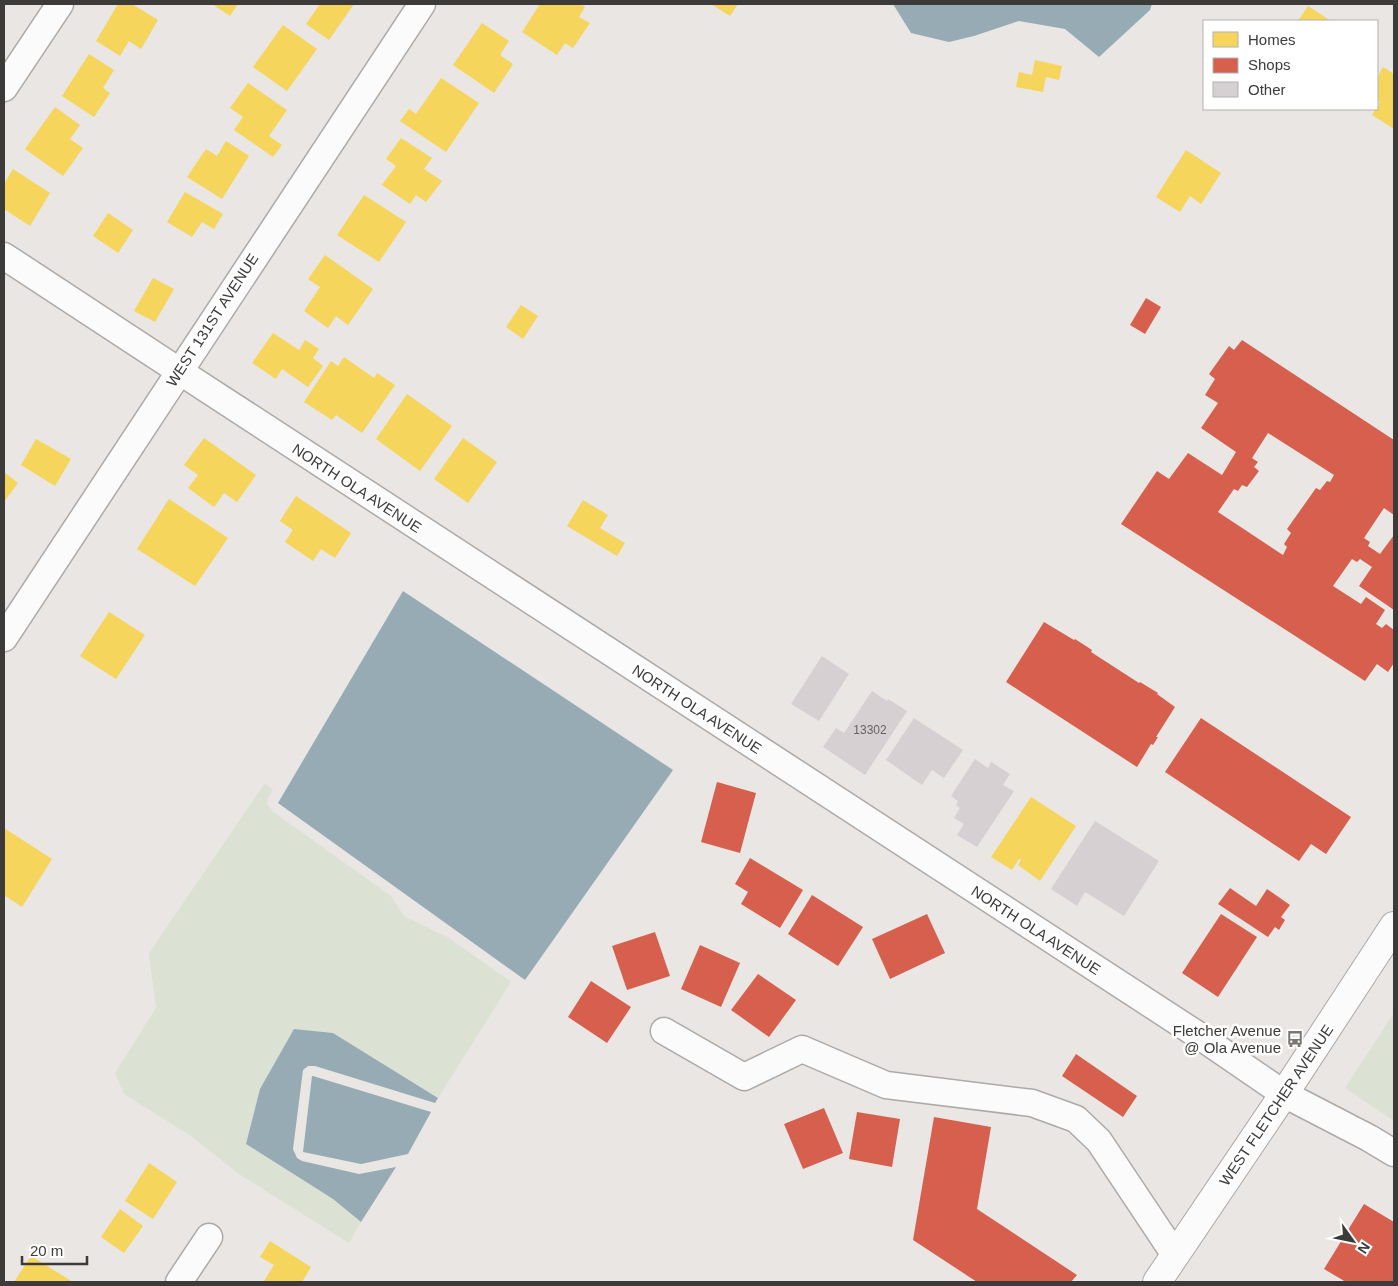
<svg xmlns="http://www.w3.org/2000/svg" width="1398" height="1286" font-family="Arial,sans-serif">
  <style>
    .green { fill: #dce2d3 }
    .water { fill: #97abb5 }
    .homes { fill: #f6d55c }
    .shops { fill: #d6604d; fill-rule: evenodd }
    .building { fill: #d6d0d3 }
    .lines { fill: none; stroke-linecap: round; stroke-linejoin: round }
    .minor-casing { stroke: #acaaa8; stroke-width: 29 }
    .secondary-casing { stroke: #acaaa8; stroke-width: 30 }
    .minor { stroke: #fcfbfb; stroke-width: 26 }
    .secondary { stroke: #fcfbfb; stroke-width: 28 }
    .labels { text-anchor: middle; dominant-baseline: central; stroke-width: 5; stroke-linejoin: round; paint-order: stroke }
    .number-label { font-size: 12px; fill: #666362 }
    .street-label { font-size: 15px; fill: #3d3b39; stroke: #fff }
    .poi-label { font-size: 15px; fill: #3d3b39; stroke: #fff; text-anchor: end }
  </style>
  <rect width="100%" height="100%" fill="#e9e6e3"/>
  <g class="green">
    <path d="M265 783 273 790 268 798 267 803 272 811 391 896 404 916 449 938 511 982 438 1098 333 1033 294 1029 246 1144 333 1199 361 1222 349 1243 239 1174 191 1136 124 1094 115 1073 156 1008 149 953Z"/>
    <path d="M1394 1013V1121L1345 1088Z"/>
  </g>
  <g class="water">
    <path d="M893 4H1152L1150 10 1099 57 1065 29 1019 21 974 36 949 42 911 33Z"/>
    <path d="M403 591 673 770 525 980 278 803Z"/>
    <path d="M294 1029 333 1033 438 1098 435 1103 315 1066H308L303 1070 293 1149 297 1158 302 1161 359 1174 396 1167 361 1222 333 1199 246 1144 260 1089Z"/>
    <path d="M312 1076H313L431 1112 408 1154 361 1164 303 1152Z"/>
  </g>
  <g class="homes">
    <path d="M118 4H132L158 20 141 49 129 41 120 56 96 41Z"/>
    <path d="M212 4H238L230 16Z"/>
    <path d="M320 4H354L329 40 306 24Z"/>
    <path d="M540 4H581L585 7 579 17 590 23 573 48 565 43 557 55 522 32Z"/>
    <path d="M711 4H738L730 16Z"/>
    <path d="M1308 6 1331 21H1298Z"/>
    <path d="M482 23 509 41 500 55 513 64 494 93 453 65Z"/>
    <path d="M283 25 317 49 287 91 253 67Z"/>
    <path d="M89 54 114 70 103 88 110 93 94 117 62 96Z"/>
    <path d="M1035 60 1062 66 1059 80 1046 77 1043 92 1016 87 1019 72 1032 75Z"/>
    <path d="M1383 67 1394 74V129L1372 115 1380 102 1377 100V78Z"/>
    <path d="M441 78 479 103 446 152 400 121 409 109 416 114Z"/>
    <path d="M248 83 287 110 269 136 282 145 273 157 234 130 243 117 230 108Z"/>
    <path d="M55 107 80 125 70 139 83 148 63 176 25 149Z"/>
    <path d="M401 138 432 158 424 169 442 181 426 202 416 195 410 204 382 185 396 166 386 159Z"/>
    <path d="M226 141 249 156 222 199 187 177 206 149 217 156Z"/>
    <path d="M1186 150 1221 173 1201 204 1190 196 1180 212 1156 197Z"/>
    <path d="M13 169 50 193 30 226 4 209V184Z"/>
    <path d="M185 192 223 214 214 229 202 222 192 237 167 222Z"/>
    <path d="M364 195 406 222 379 262 337 235Z"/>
    <path d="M108 213 133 230 118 253 93 236Z"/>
    <path d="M325 255 373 289 348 325 336 316 328 328 304 311 320 287 308 279Z"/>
    <path d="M153 278 174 289 155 322 134 311Z"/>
    <path d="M521 305 538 316 523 339 506 327Z"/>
    <path d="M273 333 299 350 305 340 319 349 313 358 323 366 308 387 282 369 276 379 252 363Z"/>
    <path d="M344 357 374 378 377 373 395 385 362 433 336 415 332 420 304 402 331 361 338 366Z"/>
    <path d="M407 394 452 426 420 471 376 439Z"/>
    <path d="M204 438 256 475 237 502 224 493 214 507 188 488 198 475 184 465Z"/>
    <path d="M463 438 497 462 468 503 434 479Z"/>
    <path d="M36 439 71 459 55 486 21 465Z"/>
    <path d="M4 472 18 483 4 502Z"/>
    <path d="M296 496 351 533 335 558 321 549 313 561 285 542 293 530 280 521Z"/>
    <path d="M169 499 228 538 195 586 137 549Z"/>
    <path d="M583 500 608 515 600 528 625 543 617 556 567 526Z"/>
    <path d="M109 612 145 635 116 679 80 656Z"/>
    <path d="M1031 797 1076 826 1040 881 1018 865 1021 860 1019 859 1012 870 991 857Z"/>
    <path d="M4 828 52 859 22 907 4 895Z"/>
    <path d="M149 1163 177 1182 153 1219 125 1201Z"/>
    <path d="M120 1209 143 1226 124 1253 101 1237Z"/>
    <path d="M270 1241 311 1267 302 1282H266L264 1281 274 1265 260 1257Z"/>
    <path d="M31 1256 73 1282H14Z"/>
  </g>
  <g class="shops">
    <path d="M1146 298 1161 307 1145 334 1130 325Z"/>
    <path d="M1242 340 1394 440V515L1384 508 1364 538 1370 542 1368 546 1380 554 1394 535V610L1359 586 1372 567 1360 559 1357 562 1352 559 1333 586 1361 604 1366 597 1385 610 1376 624 1382 628 1386 624 1394 630V663L1388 672 1377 664 1365 681 1121 524 1157 471 1169 479 1188 453 1222 475 1236 452 1201 428 1218 403 1205 395 1215 379 1209 374 1229 346 1234 350ZM1268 433 1334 475 1330 482 1327 481 1320 490 1316 488 1287 529 1291 533 1284 544 1287 547 1283 555 1218 512 1234 489 1238 491 1242 485 1247 487 1259 471 1254 467 1258 462 1252 458Z"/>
    <path d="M1044 622 1074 640 1075 639 1092 650 1091 652 1139 683 1140 682 1158 693 1157 694 1175 707 1156 737H1158L1153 745 1151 744 1137 767 1006 682Z"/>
    <path d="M1201 718 1351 817 1326 854 1311 844 1299 861 1165 772Z"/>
    <path d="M717 782 756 793 740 853 701 842Z"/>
    <path d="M750 858 803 890 780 928 741 904 748 892 735 884Z"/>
    <path d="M1230 888 1256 906 1267 889 1290 905 1281 917 1285 920 1279 930 1275 927 1268 937 1218 904Z"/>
    <path d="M812 895 863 927 838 966 788 934Z"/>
    <path d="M927 914 945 953 890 979 872 939Z"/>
    <path d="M1221 914 1257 937 1218 997 1182 973Z"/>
    <path d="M655 932 670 976 627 990 612 946Z"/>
    <path d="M700 945 740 963 721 1007 681 989Z"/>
    <path d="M758 974 796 1000 769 1037 731 1010Z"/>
    <path d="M591 981 631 1007 607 1043 568 1017Z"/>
    <path d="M1076 1054 1137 1096 1123 1117 1062 1076Z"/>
    <path d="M824 1108 843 1153 803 1169 784 1124Z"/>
    <path d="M857 1112 900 1119 892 1167 849 1159Z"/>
    <path d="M934 1117 991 1127 977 1209 1077 1275 1071 1282H977L913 1240Z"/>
    <path d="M1364 1204 1394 1222V1282H1346L1324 1269Z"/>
  </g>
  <g class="building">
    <path d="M822 656 849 674 819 721 791 704Z"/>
    <path d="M872 691 887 701 888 699 907 711 865 775 823 747 836 728 844 733Z"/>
    <path d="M914 718 963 750 944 778 932 770 922 785 886 760Z"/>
    <path d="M975 759 988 768 991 762 1010 774 1003 785 1014 791 977 847 957 835 964 824 954 818 960 808 956 805 958 801 951 796Z"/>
    <path d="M1095 821 1159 861 1124 916 1085 892 1077 906 1051 889Z"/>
  </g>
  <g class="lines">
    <g class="minor-casing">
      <g id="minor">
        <path d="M4 88 60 4"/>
        <path d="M4 256 179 371 1201 1037 1284 1094 1369 1138 1394 1153"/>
        <path d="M4 638 422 4"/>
        <path d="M664 1031 744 1077 802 1049 886 1085 1032 1103 1076 1119 1099 1141 1175 1255"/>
        <path d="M179 1282 209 1237"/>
      </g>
    </g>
    <g class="secondary-casing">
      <path id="secondary" d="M1157 1282 1284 1094 1394 926"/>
    </g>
    <use href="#minor" class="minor"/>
    <use href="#secondary" class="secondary"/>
  </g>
  <defs>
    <g id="bus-bare" transform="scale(1.35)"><path d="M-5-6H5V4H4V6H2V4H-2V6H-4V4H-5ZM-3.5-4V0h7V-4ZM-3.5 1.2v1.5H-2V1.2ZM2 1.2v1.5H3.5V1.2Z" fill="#797774" stroke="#fff" stroke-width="2.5" paint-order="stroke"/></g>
  </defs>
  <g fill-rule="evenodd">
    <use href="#bus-bare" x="1295" y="1039"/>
  </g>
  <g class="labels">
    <g class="number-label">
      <text x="870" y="730">13302</text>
    </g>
    <g class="street-label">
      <text transform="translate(212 320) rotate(-57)">WEST 131ST AVENUE</text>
      <text transform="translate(357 488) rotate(33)">NORTH OLA AVENUE</text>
      <text transform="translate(697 709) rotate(33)">NORTH OLA AVENUE</text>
      <text transform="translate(1036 930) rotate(33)">NORTH OLA AVENUE</text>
      <text transform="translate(1276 1105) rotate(-56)">WEST FLETCHER AVENUE</text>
    </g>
    <g class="poi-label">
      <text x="1281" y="1030">Fletcher Avenue<tspan x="1281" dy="17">@ Ola Avenue</tspan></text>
    </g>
  </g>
  <rect width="1398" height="1286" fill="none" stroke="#3d3b39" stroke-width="10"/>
  <rect x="1203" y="20" width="175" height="90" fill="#ffffff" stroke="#b1b1b0"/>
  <rect x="1213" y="32" width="25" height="15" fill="#f6d55c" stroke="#b1b1b0"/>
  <text x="1248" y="45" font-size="15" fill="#3d3b39">Homes</text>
  <rect x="1213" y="58" width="25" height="15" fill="#d6604d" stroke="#b1b1b0"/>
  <text x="1248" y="70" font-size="15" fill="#3d3b39">Shops</text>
  <rect x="1213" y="82" width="25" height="15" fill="#d6d0d3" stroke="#b1b1b0"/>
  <text x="1248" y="95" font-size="15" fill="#3d3b39">Other</text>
  <g transform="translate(1353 1241) rotate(123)" stroke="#ffffff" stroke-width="4" paint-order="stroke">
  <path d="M0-4L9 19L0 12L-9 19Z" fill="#3d3b39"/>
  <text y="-8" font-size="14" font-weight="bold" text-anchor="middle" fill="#3d3b39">N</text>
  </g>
  <path d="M22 1256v8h65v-8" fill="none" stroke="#3d3b39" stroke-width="2.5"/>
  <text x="30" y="1256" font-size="15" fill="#3d3b39" stroke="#ffffff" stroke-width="4" paint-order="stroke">20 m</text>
</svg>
